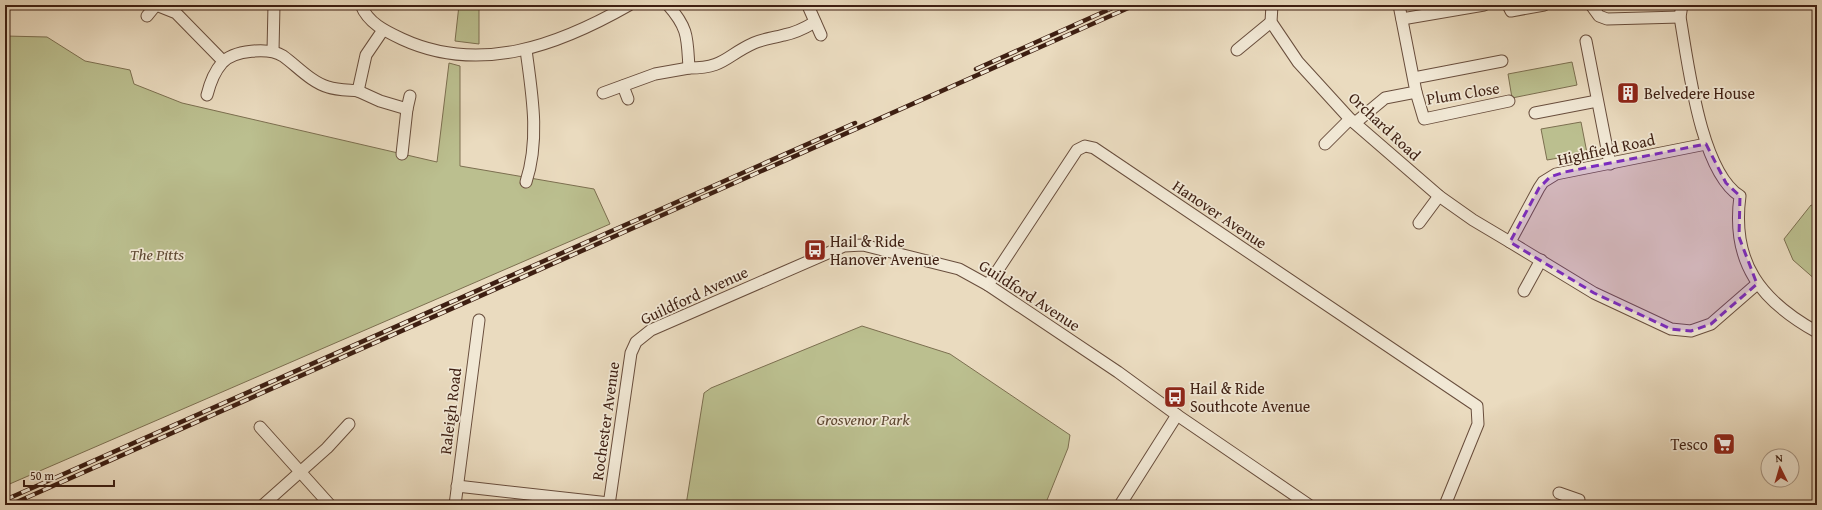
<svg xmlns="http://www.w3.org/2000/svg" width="1822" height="510" font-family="'Gentium Book Plus',serif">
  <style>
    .green { fill: #bbbf8f; stroke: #7c6f50 }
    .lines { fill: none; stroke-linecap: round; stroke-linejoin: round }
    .street-casing { stroke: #694e3d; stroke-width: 13 }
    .street { stroke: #f1e8d5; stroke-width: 11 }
    .rail-casing { stroke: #3e1f12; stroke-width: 4.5 }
    .rail { stroke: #f1e8d5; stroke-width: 3; stroke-dasharray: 9; stroke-linecap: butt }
    .marked { fill: #7b2cbf; fill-opacity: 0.2; stroke: #7b2cbf; stroke-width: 3; stroke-dasharray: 8 5; stroke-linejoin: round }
    .labels { text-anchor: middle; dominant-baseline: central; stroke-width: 3.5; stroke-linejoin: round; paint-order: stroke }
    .street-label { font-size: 16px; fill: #3e1f12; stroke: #f1e8d5 }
    .poi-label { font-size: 16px; fill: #3e1f12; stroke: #f1e8d5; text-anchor: start }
    .park-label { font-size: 16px; font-style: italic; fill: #5d4731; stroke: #f1e8d5 }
  </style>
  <rect width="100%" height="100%" fill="#eadbbf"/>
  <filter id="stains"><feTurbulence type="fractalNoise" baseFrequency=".005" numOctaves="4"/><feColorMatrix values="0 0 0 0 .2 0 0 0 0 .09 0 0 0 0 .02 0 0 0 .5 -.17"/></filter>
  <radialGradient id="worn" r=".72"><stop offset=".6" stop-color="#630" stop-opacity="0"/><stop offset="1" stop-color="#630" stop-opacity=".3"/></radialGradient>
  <g class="green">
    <path d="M459 5H479V44L455 41Z"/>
    <path d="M5 36 47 37 85 61 130 70 134 84 182 103 437 162 449 63 460 66V166L594 189 610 224 5 486Z"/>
    <path d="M1572 62 1577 85 1512 98 1508 74Z"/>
    <path d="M1581 122 1587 153 1547 160 1541 129Z"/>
    <path d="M1811 205 1817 207V281L1793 260 1784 239Z"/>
    <path d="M862 326 950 354 1070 435 1068 448 1045 505H686L704 393 711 388Z"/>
  </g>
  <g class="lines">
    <g class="street-casing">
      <g id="street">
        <path d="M156 5 176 13 223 61"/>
        <path d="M361 5C368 23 385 31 402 39 480 75 559 45 629 5"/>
        <path d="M668 5C689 29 687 38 689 68 725 68 725 56 754 43 763 39 773 38 784 35 795 33 805 28 815 22"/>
        <path d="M1272 5 1271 22 1298 62 1350 119 1439 196 1473 220 1510 242"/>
        <path d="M1508 5 1511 11 1544 5"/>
        <path d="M1591 5 1599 16 1607 19 1680 17"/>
        <path d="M1682 5 1680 17C1688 62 1700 171 1740 196 1731 263 1761 301 1817 332"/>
        <path d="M809 8 821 35"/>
        <path d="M147 16 156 5"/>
        <path d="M1402 19 1484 5"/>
        <path d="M1586 41 1610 164"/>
        <path d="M526 50C532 94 540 139 526 182"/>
        <path d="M1237 50 1271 22"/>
        <path d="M273 51 274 5"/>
        <path d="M1414 78 1502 61"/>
        <path d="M623 86 628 99"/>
        <path d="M358 91 380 101 407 109 402 154"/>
        <path d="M1416 92 1424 119 1509 101"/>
        <path d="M603 93 655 74 689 68"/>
        <path d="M207 95C210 83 214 72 222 63 233 50 269 47 283 56 297 66 311 82 328 87 337 90 349 90 358 91L366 55 383 30"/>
        <path d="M407 109 410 96"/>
        <path d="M1535 113 1597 101"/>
        <path d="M1355 123 1385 98 1416 92 1399 5"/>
        <path d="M1325 144 1350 119"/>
        <path d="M1706 144 1556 174 1543 182 1539 188 1510 242 1594 293 1671 329 1691 331 1711 324 1757 284"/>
        <path d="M1419 223 1439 196"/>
        <path d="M988 285 1077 150 1085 146 1094 148 1477 406 1478 424 1445 505"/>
        <path d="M1524 291 1541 260"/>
        <path d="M260 427 330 505"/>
        <path d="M457 486 609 503"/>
        <path d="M1559 493 1579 500V505"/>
        <path d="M263 505 327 448 349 424"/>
        <path d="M455 505 479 320"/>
        <path d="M609 505 631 353 636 342 651 330 844 246 863 245 959 269 988 285 1118 372 1177 415 1309 505"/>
        <path d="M1120 505 1177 415"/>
      </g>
    </g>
    <use href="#street" class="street"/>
    <g class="rail-casing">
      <g id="rail">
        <path d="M976 69 1119 5"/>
        <path d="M5 500 855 123"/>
        <path d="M10 505 1135 5"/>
      </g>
    </g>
    <use href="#rail" class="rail"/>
  </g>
  <path class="marked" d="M1706 144 1726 183 1740 196 1739 237 1757 284 1711 324 1691 331 1671 329 1594 293 1510 242 1539 188 1550 177 1565 172Z"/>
  <defs>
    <g id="building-square" transform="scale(1.15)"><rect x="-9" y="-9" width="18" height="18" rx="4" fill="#8f2418" stroke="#f1e8d5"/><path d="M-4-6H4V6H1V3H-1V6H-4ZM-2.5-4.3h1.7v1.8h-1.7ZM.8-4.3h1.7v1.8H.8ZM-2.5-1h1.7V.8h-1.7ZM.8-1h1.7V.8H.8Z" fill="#fff"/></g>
    <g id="bus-square" transform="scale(1.15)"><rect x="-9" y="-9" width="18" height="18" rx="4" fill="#8f2418" stroke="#f1e8d5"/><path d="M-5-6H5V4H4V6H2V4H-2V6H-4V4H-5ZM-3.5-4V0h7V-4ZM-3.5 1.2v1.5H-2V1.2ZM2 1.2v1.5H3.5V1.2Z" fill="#fff"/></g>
    <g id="supermarket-square" transform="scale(1.15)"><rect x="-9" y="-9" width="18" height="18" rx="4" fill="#8f2418" stroke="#f1e8d5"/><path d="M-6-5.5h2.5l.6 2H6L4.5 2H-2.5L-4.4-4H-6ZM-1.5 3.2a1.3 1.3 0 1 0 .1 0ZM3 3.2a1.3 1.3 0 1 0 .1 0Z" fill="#fff"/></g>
  </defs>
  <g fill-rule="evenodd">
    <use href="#building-square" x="1628" y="93"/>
    <use href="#bus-square" x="815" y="250"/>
    <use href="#bus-square" x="1175" y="397"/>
    <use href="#supermarket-square" x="1724" y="444"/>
  </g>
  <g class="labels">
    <g class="street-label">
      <text transform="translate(1463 93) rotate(-9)">Plum Close</text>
      <text transform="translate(1385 126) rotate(43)">Orchard Road</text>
      <text transform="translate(1606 149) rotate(-12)">Highfield Road</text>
      <text transform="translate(1220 214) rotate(34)">Hanover Avenue</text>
      <text transform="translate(694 295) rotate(-25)">Guildford Avenue</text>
      <text transform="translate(1030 295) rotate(33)">Guildford Avenue</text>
      <text transform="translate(450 411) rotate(-83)">Raleigh Road</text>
      <text transform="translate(605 421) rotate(-82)">Rochester Avenue</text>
    </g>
    <g class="poi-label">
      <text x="1644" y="93">Belvedere House</text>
      <text x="830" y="241">Hail &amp; Ride<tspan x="830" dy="18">Hanover Avenue</tspan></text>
      <text x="1190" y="388">Hail &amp; Ride<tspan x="1190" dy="18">Southcote Avenue</tspan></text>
      <text x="1708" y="444" text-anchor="end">Tesco</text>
    </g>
    <g class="park-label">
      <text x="157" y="254">The Pitts</text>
      <text x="863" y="419">Grosvenor Park</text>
    </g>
  </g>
  <rect width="1822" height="510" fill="none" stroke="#eadbbf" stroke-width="20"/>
  <rect x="6" y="6" width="1810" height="498" fill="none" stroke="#3e1f12" stroke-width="2"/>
  <rect x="10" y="10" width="1802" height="490" fill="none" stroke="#3e1f12"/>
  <g transform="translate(1780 468) rotate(355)"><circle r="19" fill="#f1e8d5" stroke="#a99887"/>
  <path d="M0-3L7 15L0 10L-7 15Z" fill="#8f2418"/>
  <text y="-6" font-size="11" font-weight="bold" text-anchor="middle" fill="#3e1f12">N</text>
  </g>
  <path d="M24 480v6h90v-6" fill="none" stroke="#3e1f12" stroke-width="2"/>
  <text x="30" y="480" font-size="12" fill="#3e1f12" stroke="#f1e8d5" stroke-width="3" paint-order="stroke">50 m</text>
  <rect width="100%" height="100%" filter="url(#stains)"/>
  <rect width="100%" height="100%" fill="url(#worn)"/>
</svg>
